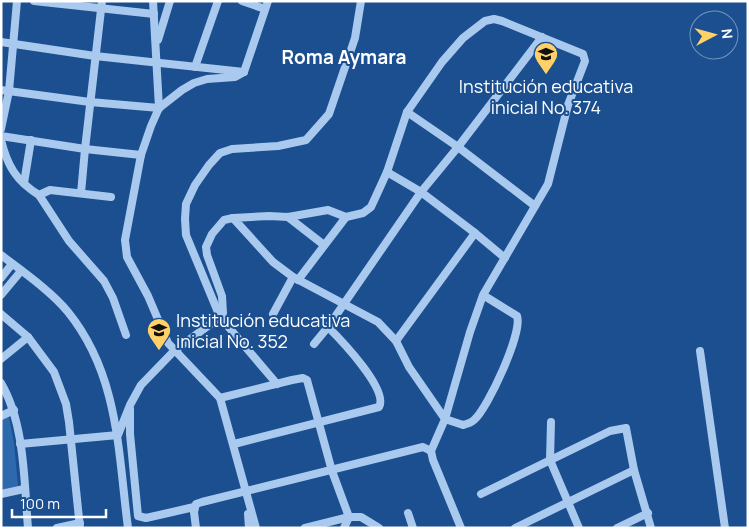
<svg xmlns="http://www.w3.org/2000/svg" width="749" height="529" font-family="Manrope,sans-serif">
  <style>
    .green { fill: #2e69ad }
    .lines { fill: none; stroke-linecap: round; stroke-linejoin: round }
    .minor { stroke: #a9c9ee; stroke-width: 8 }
    .labels { text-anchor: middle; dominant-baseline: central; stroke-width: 4; stroke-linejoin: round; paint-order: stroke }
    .poi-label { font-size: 18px; fill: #fff; stroke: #1b4f8f }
    .neighbourhood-label { font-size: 19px; font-weight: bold; fill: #fff; stroke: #1b4f8f }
  </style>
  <rect width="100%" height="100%" fill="#1b4f8f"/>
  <path class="green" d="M9 417 14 443 18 486 1 490V420Z"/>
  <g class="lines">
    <g class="minor">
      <path d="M34 1 154 14"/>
      <path d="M153 1 159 108"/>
      <path d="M242 1 265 9"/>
      <path d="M158 40 170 1"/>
      <path d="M1 42 95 56 244 72"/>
      <path d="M195 67 218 1"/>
      <path d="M1 90 90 102 159 108"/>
      <path d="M407 112 458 147 535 206"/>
      <path d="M1 129 9 91 17 1"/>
      <path d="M1 136 85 149 141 155"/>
      <path d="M1 140C7 165 16 181 39 195L50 190 111 197"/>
      <path d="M24 183 31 140"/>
      <path d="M81 193 85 149 102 1"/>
      <path d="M39 195 69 241 104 281 113 298 126 335"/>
      <path d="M288 217 324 245"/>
      <path d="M475 233 505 258"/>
      <path d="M1 255C22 271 52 292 68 312 119 375 118 452 128 528"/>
      <path d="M1 278 12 264"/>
      <path d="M298 280 346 217"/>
      <path d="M1 295 21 271"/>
      <path d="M1 314 28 337 54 372 66 404 69 422 80 528"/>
      <path d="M273 314 293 277"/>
      <path d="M396 341 475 233 421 192 458 147 542 37"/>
      <path d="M314 344 328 327"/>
      <path d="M700 351 725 528"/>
      <path d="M1 359 28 337"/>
      <path d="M1 383C25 424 24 481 28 528"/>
      <path d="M277 384 220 317 186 235 185 219 186 204 195 185 209 165 220 153 232 149 278 146 306 140 329 114 355 38 361 1"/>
      <path d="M220 398 292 380 303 378 307 380 332 471 349 517 344 528"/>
      <path d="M130 409V434L138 516 146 518 194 507"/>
      <path d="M1 416 14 410"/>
      <path d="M551 422 550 460 579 528"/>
      <path d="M20 444 118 435 130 405 141 385 174 351 220 317 223 313 222 296 207 255 206 247 212 234 224 220 233 218"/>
      <path d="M234 444 379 407C389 390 341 340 328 327L421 192 387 172"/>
      <path d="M1 494 24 489"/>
      <path d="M481 494 610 431 626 428 634 470 651 528"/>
      <path d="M408 513 413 528"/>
      <path d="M248 514 249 528"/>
      <path d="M57 528 80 523"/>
      <path d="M196 528 194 512 196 504 202 502 423 447 431 451"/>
      <path d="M256 528 220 398 168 343 148 296 127 257 125 240 141 155 151 126 159 108 182 90 194 83 207 79 235 77 244 72 268 1"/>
      <path d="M305 528 349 517H361L379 528"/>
      <path d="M461 528 433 460 431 451 445 419 470 332 483 295 548 184 568 105 585 61 583 54 502 21 494 19 485 21 463 38 442 62 407 112 387 172 371 207 363 213 346 217 328 210 288 217 269 216 233 218 273 262 293 277 378 322 396 341 409 367 445 419 463 425C467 424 471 423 474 420 488 408 523 332 517 316L483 295"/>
      <path d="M515 528 634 470"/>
      <path d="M617 528 648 513"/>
    </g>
  </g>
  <defs>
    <g id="school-pin" transform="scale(1.25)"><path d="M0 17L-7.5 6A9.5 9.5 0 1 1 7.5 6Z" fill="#ffd166" stroke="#1b4f8f"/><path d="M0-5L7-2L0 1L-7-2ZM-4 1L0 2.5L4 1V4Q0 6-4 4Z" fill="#111"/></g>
  </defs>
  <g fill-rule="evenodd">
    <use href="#school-pin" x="546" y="54"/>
    <use href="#school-pin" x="159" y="330"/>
  </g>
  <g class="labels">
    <g class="poi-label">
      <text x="546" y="86">Institución educativa<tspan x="546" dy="21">inicial No. 374</tspan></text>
      <text x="176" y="320" text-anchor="start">Institución educativa<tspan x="176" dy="21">inicial No. 352</tspan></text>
    </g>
    <g class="neighbourhood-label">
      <text x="344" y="57">Roma Aymara</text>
    </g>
  </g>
  <rect width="749" height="529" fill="none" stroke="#ffffff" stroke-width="5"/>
  <g transform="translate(714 35) rotate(84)"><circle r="24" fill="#1b4f8f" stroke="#7695bc"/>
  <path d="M0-4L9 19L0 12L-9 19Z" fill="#ffd166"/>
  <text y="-8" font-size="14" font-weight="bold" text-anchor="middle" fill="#ffffff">N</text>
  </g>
  <path d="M12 509v8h94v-8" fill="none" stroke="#ffffff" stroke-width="2.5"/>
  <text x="20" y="509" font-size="15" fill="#ffffff" stroke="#1b4f8f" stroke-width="4" paint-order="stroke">100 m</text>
</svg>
